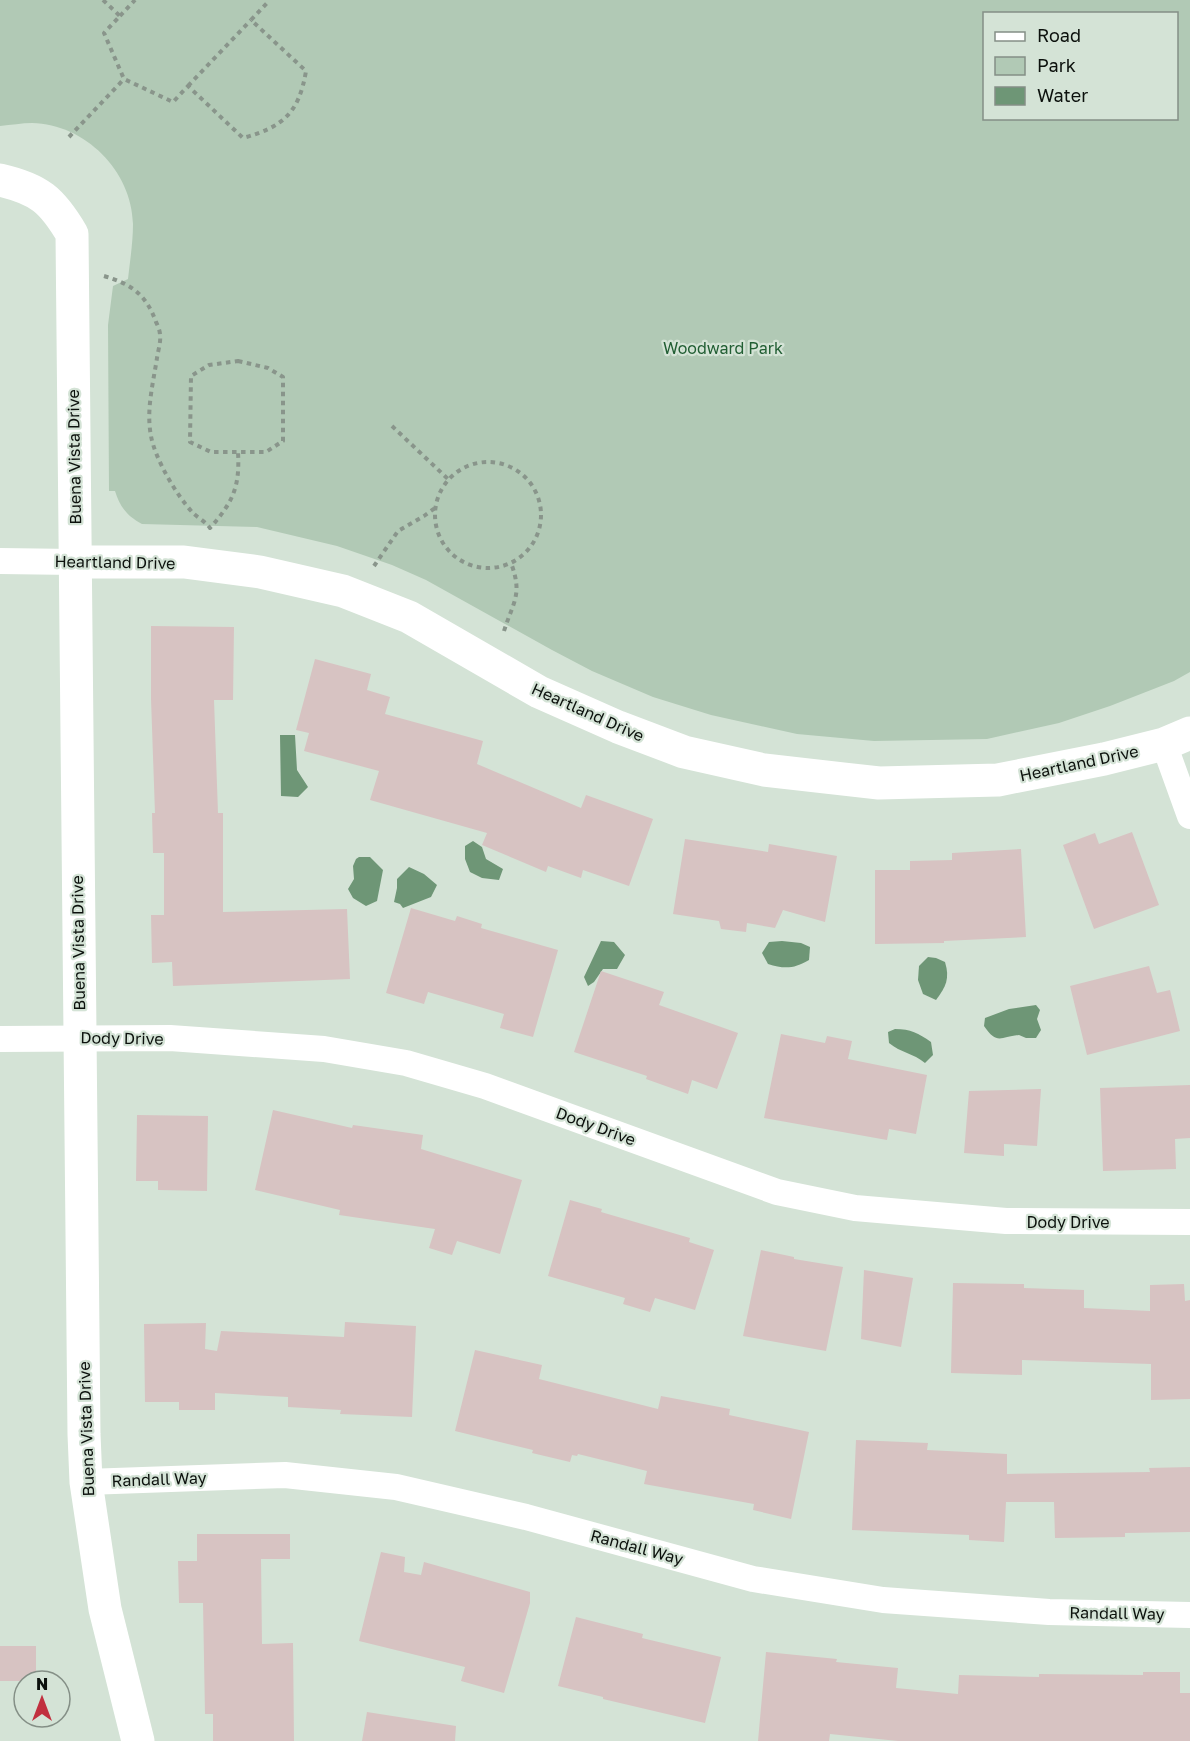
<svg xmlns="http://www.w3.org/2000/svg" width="1190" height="1741" font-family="'Golos Text',sans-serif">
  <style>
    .green { fill: #b1c9b5; fill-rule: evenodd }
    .water { fill: #6e9676 }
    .building { fill: #d7c3c2 }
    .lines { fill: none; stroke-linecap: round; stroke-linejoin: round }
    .path { stroke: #89958b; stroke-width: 4; stroke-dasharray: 4.5 4.5; stroke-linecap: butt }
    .minor { stroke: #fff; stroke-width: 26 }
    .tertiary { stroke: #fff; stroke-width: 33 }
    .labels { text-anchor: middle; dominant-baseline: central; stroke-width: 4.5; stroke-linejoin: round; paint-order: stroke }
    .park-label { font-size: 16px; fill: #215e33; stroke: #d4e3d6 }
    .street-label { font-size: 16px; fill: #0c110d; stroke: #d4e3d6 }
  </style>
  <rect width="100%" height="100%" fill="#d4e3d6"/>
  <path class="green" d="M0 0H1190V672L1174 681 1110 706 1059 723 987 739 874 741 797 734 711 715 653 697 592 671 552 650 426 580 392 565 337 546 257 527 142 524C127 516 120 507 115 491H109L108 325 113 286 128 279C130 261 133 242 133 224 132 171 85 124 32 123 22 123 11 125 0 126ZM984 14H1176V118H984Z"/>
  <g class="water">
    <path d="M295 735 297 770 308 787 298 797 281 796 280 735Z"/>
    <path d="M473 841 482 847 486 859 503 869 499 880 482 878 470 872 465 859V846Z"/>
    <path d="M359 857H370L383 870 377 901 366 906 353 898 348 889 354 879 353 866 356 859Z"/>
    <path d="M409 867 424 874 437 885 431 897 403 908 400 904 394 902 397 888V879Z"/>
    <path d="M601 941 614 942 625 955 617 969H603L594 982 588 986 584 977Z"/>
    <path d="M782 941 801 943 810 947 809 960C794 969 784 969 768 964L762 953 769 942Z"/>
    <path d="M928 957 936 958 945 962C950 978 946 987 936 1000L923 994 918 980 919 966Z"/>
    <path d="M1036 1005 1040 1010 1037 1019 1041 1030 1036 1038H1026L1019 1035C1000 1037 997 1045 984 1026L985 1018 1009 1009Z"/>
    <path d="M895 1029C911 1029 918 1033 931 1042L933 1055 925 1063C913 1053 901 1053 889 1043L888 1032Z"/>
  </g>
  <g class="building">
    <path d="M151 626 234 627 233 700H214L218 813H223V912L347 909 350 979 173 986 172 962 152 963 151 915H164V853H153L152 813H155L151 699Z"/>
    <path d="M315 659 371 674 367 690 390 697 385 714 483 741 477 764 581 808 586 795 653 819 629 886 583 870 581 878 548 866 546 872 482 845 487 833 370 800 379 771 304 751 309 733 296 730Z"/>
    <path d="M1132 832 1159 905 1094 929 1063 845 1095 833 1099 844Z"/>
    <path d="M685 839 768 852 769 844 837 856 825 922 783 910 775 928 747 923 746 932 721 929 719 921 673 914Z"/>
    <path d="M1021 849 1026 937 944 941V943L875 944V870H910V861L952 860V853Z"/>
    <path d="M411 908 455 921 457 916 482 924 481 928 558 950 533 1037 500 1028 504 1014 428 992 424 1004 386 993Z"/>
    <path d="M1149 966 1157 993 1170 990 1180 1031 1087 1055 1070 986Z"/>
    <path d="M601 971 664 992 659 1005 738 1033 717 1089 692 1080 688 1094 646 1079 647 1076 574 1052Z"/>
    <path d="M781 1034 825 1043 827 1036 852 1041 848 1059 927 1075 916 1134 889 1129 887 1140 764 1118Z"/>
    <path d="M1190 1085V1138L1175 1139 1176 1169 1103 1171 1100 1088Z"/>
    <path d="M1041 1089 1037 1146 1004 1144V1156L964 1153 969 1091Z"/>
    <path d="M273 1110 352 1128 353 1125 423 1135 421 1149 522 1180 500 1254 457 1241 452 1255 429 1248 435 1229 339 1215 340 1210 255 1190Z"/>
    <path d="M137 1115 208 1116 207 1191 158 1190V1181H136Z"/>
    <path d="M570 1200 602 1209 601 1212 690 1238 689 1242 714 1250 695 1310 655 1298 650 1312 623 1304 625 1298 548 1276Z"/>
    <path d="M761 1250 794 1257V1259L843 1267 826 1351 743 1336Z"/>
    <path d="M864 1270 913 1278 901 1347 861 1339Z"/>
    <path d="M953 1283 1024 1284V1288L1084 1290V1308L1150 1311V1285L1184 1284 1185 1301 1190 1300V1399L1151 1400V1364L1022 1360V1375L951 1373Z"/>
    <path d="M345 1322 416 1326 412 1417 340 1414 341 1410 288 1407V1397L215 1393V1410H179V1402H145L144 1324 206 1323 205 1349 217 1351 221 1331 344 1337Z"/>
    <path d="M475 1350 542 1365 539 1379 658 1409 661 1396 730 1409 729 1415 809 1432 791 1519 753 1510 754 1504 644 1484 647 1471 578 1454 577 1456 572 1455 570 1462 532 1453 533 1450 455 1431Z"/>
    <path d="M856 1440 928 1443 927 1450 1007 1454V1474L1150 1472 1149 1468 1190 1467V1532L1125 1533V1537L1055 1538 1054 1502H1006L1004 1542 969 1540V1535L852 1530Z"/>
    <path d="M197 1534H290V1559H261L262 1644 293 1643 294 1741H213V1714H205L203 1603H179L178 1561H197Z"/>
    <path d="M381 1552 405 1557 404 1572 421 1575 424 1562 530 1592V1603L504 1693 461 1681 465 1667 359 1641Z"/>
    <path d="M576 1617 643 1634 642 1638 721 1657 705 1723 603 1699V1697L558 1686Z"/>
    <rect x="0" y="1646" width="36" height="35"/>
    <path d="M766 1652 837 1659 836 1662 898 1668 896 1688 958 1694 959 1675 1039 1677V1674L1143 1675V1672H1180V1693H1190V1741H898L830 1734 829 1741H758Z"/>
    <path d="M367 1712 456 1726 455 1741H362Z"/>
  </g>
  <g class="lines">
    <g class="path">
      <path d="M103 0 120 16 104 33 124 79 173 102 188 86 243 138C283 127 299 113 306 71L251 20 267 3 265 0"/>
      <path d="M120 16 135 0"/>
      <path d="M188 86 251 20"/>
      <path d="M69 137 124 79"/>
      <path d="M104 276C131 284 146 294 156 322 158 326 160 331 160 335 161 342 158 351 157 358 153 384 146 410 151 436 155 459 177 496 193 513 198 518 205 521 210 528 233 502 240 487 238 452"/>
      <path d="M238 361 268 368 283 377V441L266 452H211L190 442 191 376 209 365Z"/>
      <path d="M392 426 449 480"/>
      <circle cx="488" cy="515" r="53"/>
      <path d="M374 566 398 531 424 516 435 508"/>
      <path d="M504 631C513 602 523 595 511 563"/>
    </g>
    <g class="minor">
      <path d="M0 561 75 562"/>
      <path d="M1164 744 1190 816"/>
      <path d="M0 1039 170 1038 324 1049 406 1063 485 1086 777 1192 855 1208 1006 1221 1190 1222"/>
      <path d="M86 1482 285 1475 396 1487 526 1517 753 1579 883 1600 1049 1612 1190 1615"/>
    </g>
    <g class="tertiary">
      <path d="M0 180C39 189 52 200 72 234L84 1434 86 1482 105 1609 138 1741"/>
      <path d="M75 562H184L260 572 343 591 409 617 539 692 618 727 684 752 764 770 879 783 998 780 1104 759 1164 744 1190 733"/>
    </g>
  </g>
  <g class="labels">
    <g class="park-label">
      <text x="723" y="348">Woodward Park</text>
    </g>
    <g class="street-label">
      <text transform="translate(74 457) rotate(-91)">Buena Vista Drive</text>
      <text transform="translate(115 562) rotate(1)">Heartland Drive</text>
      <text transform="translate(588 712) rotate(24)">Heartland Drive</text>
      <text transform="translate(1079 763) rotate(-12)">Heartland Drive</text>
      <text transform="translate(78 943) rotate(-91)">Buena Vista Drive</text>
      <text transform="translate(122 1038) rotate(1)">Dody Drive</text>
      <text transform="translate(596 1126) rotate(20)">Dody Drive</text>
      <text x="1068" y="1222">Dody Drive</text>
      <text transform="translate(86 1429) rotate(-92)">Buena Vista Drive</text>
      <text transform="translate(159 1479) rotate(-2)">Randall Way</text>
      <text transform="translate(637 1547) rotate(15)">Randall Way</text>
      <text transform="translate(1117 1613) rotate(1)">Randall Way</text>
    </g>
  </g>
  <rect x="983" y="12" width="195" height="108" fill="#d4e3d6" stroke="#848f86" stroke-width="1.5"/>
  <rect x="995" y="32" width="30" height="9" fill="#ffffff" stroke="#848f86" stroke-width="1.5"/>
  <text x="1037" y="42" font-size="18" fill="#0c110d">Road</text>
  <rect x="995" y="57" width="30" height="18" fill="#b1c9b5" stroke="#848f86" stroke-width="1.5"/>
  <text x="1037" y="72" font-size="18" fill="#0c110d">Park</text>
  <rect x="995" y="87" width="30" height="18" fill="#6e9676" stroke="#848f86" stroke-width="1.5"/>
  <text x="1037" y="102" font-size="18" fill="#0c110d">Water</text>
  <g transform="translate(42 1699)"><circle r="28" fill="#d4e3d6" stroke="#848f86" stroke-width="1.5"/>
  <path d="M0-4.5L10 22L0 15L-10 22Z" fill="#c1303f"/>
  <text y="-9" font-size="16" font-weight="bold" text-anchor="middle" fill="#0c110d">N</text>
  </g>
</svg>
